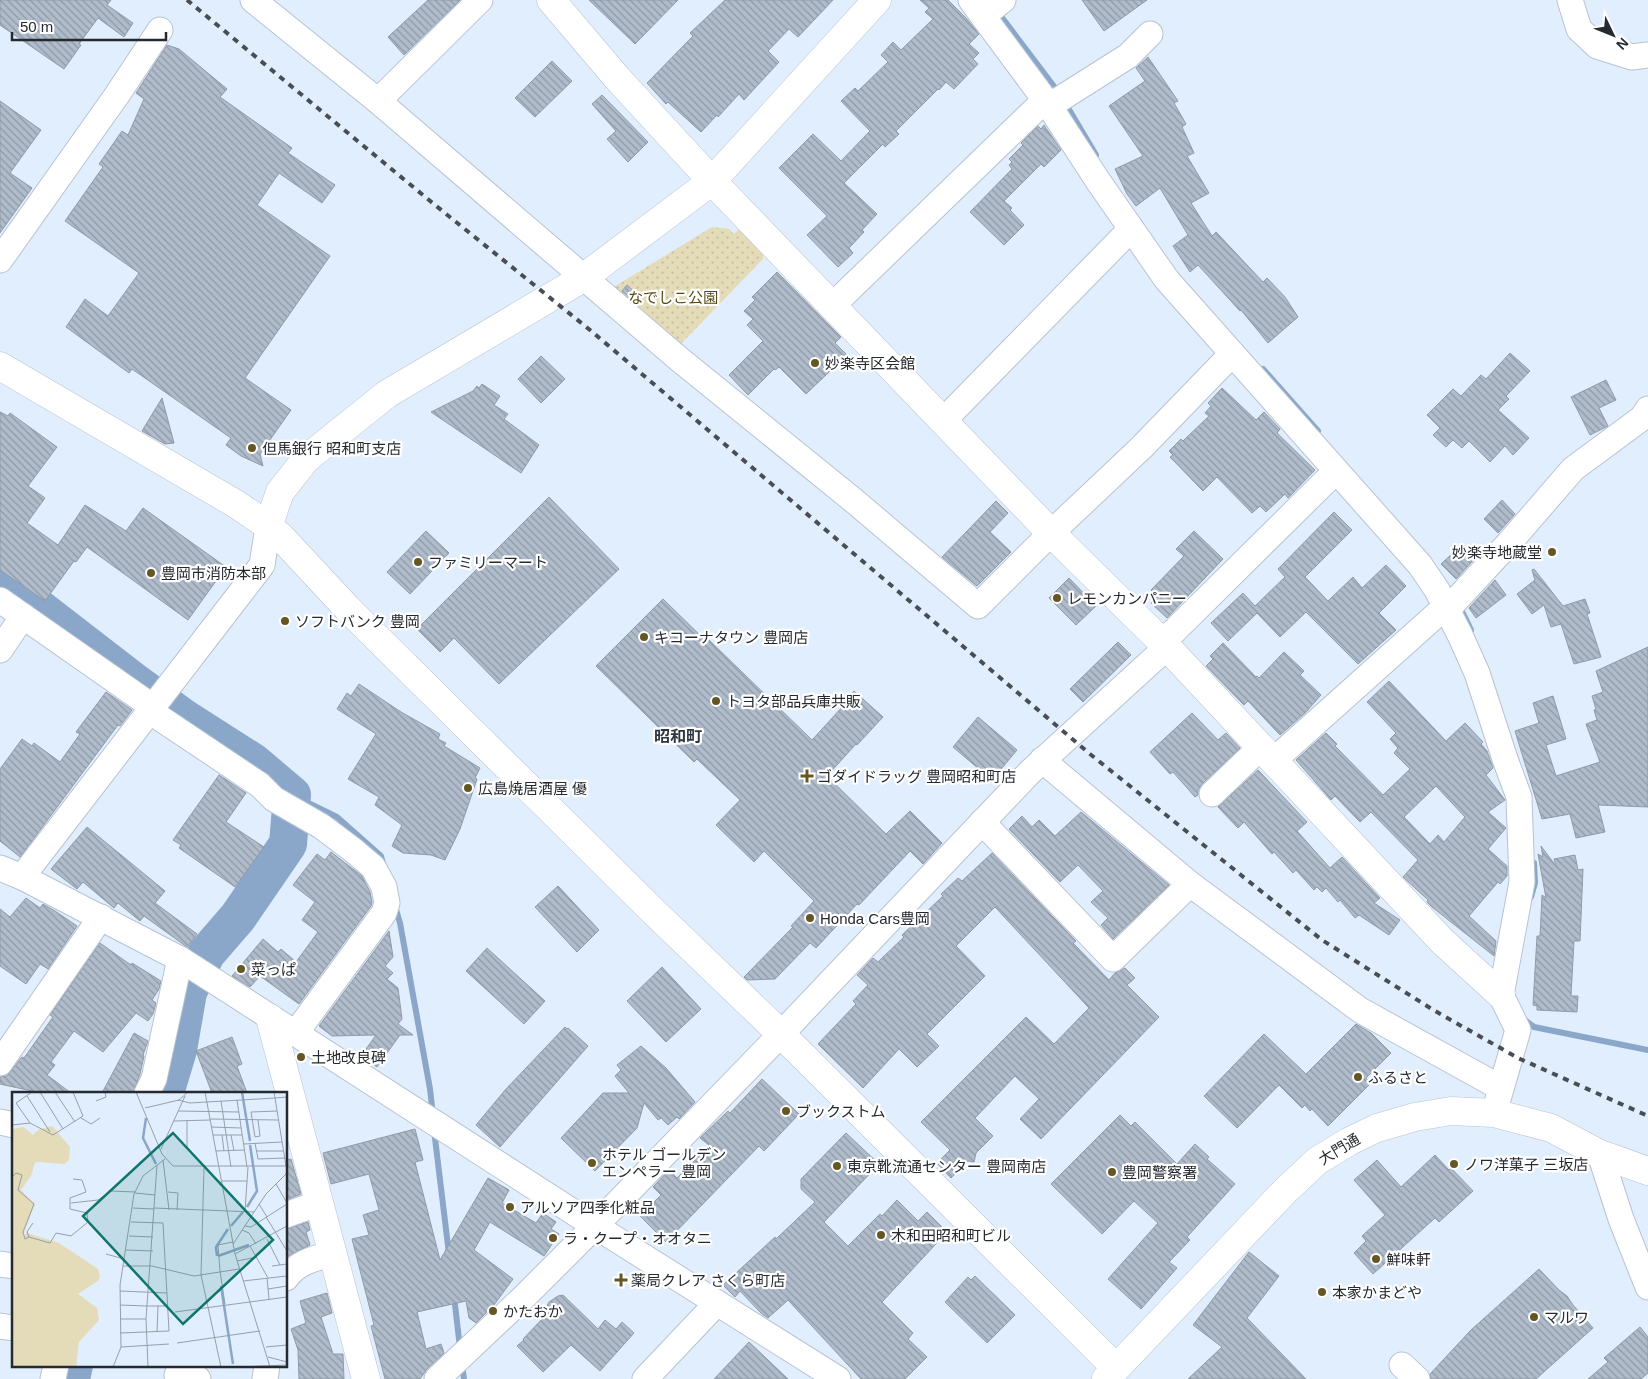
<svg xmlns="http://www.w3.org/2000/svg" width="1648" height="1379" font-family="Helvetica,'Noto Sans JP',sans-serif">
  <style>
    .grass { fill: url(#grass-dots) }
    .lines { fill: none; stroke-linecap: round; stroke-linejoin: round }
    .stream { stroke: #8aa7ca; stroke-width: 6 }
    .river { stroke: #8aa7ca; stroke-width: 38 }
    .building { fill: url(#building-back-hatch); stroke: #909ba9; fill-rule: evenodd }
    .minor-casing { stroke: #b7c3d2; stroke-width: 27 }
    .tertiary-casing { stroke: #b7c3d2; stroke-width: 29 }
    .minor { stroke: #fff; stroke-width: 25 }
    .tertiary { stroke: #fff; stroke-width: 28 }
    .rail { stroke: #484e56; stroke-width: 4; stroke-dasharray: 6 6; stroke-linecap: butt }
    .poi-dot { fill: #645724; stroke: #fff; stroke-width: 2 }
    .labels { text-anchor: middle; dominant-baseline: central; stroke-width: 4.5; stroke-linejoin: round; paint-order: stroke }
    .park-label { font-size: 15px; fill: #554811; stroke: #fff }
    .poi-label { font-size: 15px; fill: #252a30; stroke: #fff; text-anchor: start }
    .street-label { font-size: 15px; fill: #252a30; stroke: #fff }
    .neighbourhood-label { font-size: 16px; font-weight: bold; fill: #2e3843; stroke: #fff }
    .inset-river { fill: none; stroke: #8aa7ca; stroke-width: 2.5 }
    .inset-road { fill: none; stroke: #96a0ab; stroke-width: 1 }
    .view { fill: #0f766e; fill-opacity: 0.15; stroke: #0f766e; stroke-width: 2.5 }
    .inset-edge { fill: none; stroke: #252a30; stroke-width: 2.5 }
  </style>
  <defs>
    <pattern id="grass-dots" width="8" height="8" patternUnits="userSpaceOnUse" patternTransform="scale(1.25)"><rect width="8" height="8" fill="#e4dbb8"/><path d="M2 2h.1M6 6h.1" fill="none" stroke="#c3bc9e" stroke-width="1.8" stroke-linecap="round"/></pattern>
    <pattern id="building-back-hatch" width="6" height="6" patternUnits="userSpaceOnUse" patternTransform="scale(1.25)"><rect width="6" height="6" fill="#b0bccb"/><path d="M-1 5l2 2M0 0l6 6M5-1l2 2" fill="none" stroke="#8f99a5"/></pattern>
  </defs>
  <rect width="100%" height="100%" fill="#e1eefd"/>
  <path class="grass" d="M712 227 729 229 734 234 740 228 764 252 763 259 674 351 614 287Z"/>
  <g class="lines">
    <g class="stream">
      <path d="M997 11 1059 93"/>
      <path d="M1064 101 1096 155"/>
      <path d="M1263 369 1318 431"/>
      <path d="M1459 605 1471 630"/>
      <path d="M292 795 337 817 381 856 384 867"/>
      <path d="M1531 897 1535 883 1534 863"/>
      <path d="M395 906 400 923 430 1089 433 1115"/>
      <path d="M1522 1018 1534 1027 1648 1050"/>
      <path d="M434 1130 449 1254"/>
      <path d="M454 1296 460 1348"/>
      <path d="M462 1365 464 1379"/>
    </g>
    <g class="river">
      <path d="M0 578 132 680 184 718 253 762 292 795 288 844 238 917 206 954 188 992 178 1050 165 1093"/>
      <path d="M71 1379 74 1365"/>
    </g>
  </g>
  <g class="building">
    <path d="M0 0H111L107 5 133 23 124 37 98 18 79 44 81 45 64 69 0 25Z"/>
    <path d="M428 0H460L404 55 388 37Z"/>
    <path d="M589 0H678L635 44Z"/>
    <path d="M725 0H833L798 37 789 29 768 51 779 62 744 100 739 94 718 117 717 115 701 132 668 102 666 104 647 83 693 36 690 33Z"/>
    <path d="M920 0H948L966 18 979 34 969 44 979 53 973 59 978 64 954 89 946 82 939 90 938 89 896 131 899 134 885 147 883 144 844 183 877 214 862 230 864 232 849 248 853 253 838 267 807 235 827 216 779 168 813 134 841 161 870 131 841 101 855 88 858 91 888 62 881 55 893 42 901 50 933 19 925 12 929 8Z"/>
    <path d="M1082 0H1147L1104 31Z"/>
    <path d="M167 45 179 49 227 89 220 97 292 148 288 153 335 185 322 203 279 173 257 205 330 256 245 378 291 410 260 454 263 466 241 456 226 445 231 438 132 369 129 373 66 327 85 299 108 316 139 273 65 221 103 167 99 164 122 131 128 135 144 99 136 93Z"/>
    <path d="M1148 57 1178 101 1174 103 1186 124 1182 127 1194 153 1187 156 1209 193 1191 203 1212 236 1216 232 1263 282 1267 278 1285 297 1298 317 1268 343 1241 310 1240 311 1198 265 1190 272 1173 246 1188 235 1160 188 1136 206 1127 194 1115 169 1143 156 1109 106 1145 81 1136 68Z"/>
    <path d="M552 61 572 81 535 117 515 98Z"/>
    <path d="M602 95 648 142 628 162 607 139 616 131 592 104Z"/>
    <path d="M0 101 41 130 10 173 32 188 0 233Z"/>
    <path d="M1044 125 1061 150 1044 167 1041 164 1004 201 1012 208 1010 210 1024 225 1004 245 970 212 1012 169 1009 165 1012 162 1009 159 1023 145 1021 143 1038 126 1041 129Z"/>
    <path d="M777 272 841 337 835 343 847 355 806 394 779 367 775 370 774 369 748 395 729 375 763 341 747 325 753 319 744 311 755 300 752 297Z"/>
    <path d="M627 285 641 298 636 303 622 291Z"/>
    <path d="M1510 353 1530 371 1506 396 1509 399 1498 410 1529 438 1513 455 1505 446 1490 462 1469 441 1462 448 1453 440 1446 447 1433 435 1440 428 1427 415 1453 389 1461 396 1481 375 1486 379Z"/>
    <path d="M541 356 565 379 541 403 518 379Z"/>
    <path d="M1606 380 1616 400 1599 408 1608 426 1590 435 1571 397Z"/>
    <path d="M482 384 500 396 494 405 508 414 504 419 539 445 521 473 431 412 473 391 477 386 479 388Z"/>
    <path d="M1222 388 1256 420 1264 412 1280 429 1277 433 1315 470 1288 498 1285 494 1266 512 1260 506 1252 513 1217 477 1203 491 1170 457 1173 455 1169 451 1181 439 1183 441 1209 416 1205 413 1211 406 1208 403Z"/>
    <path d="M162 398 174 443 165 444 142 431Z"/>
    <path d="M0 412 8 416 10 413 57 447 28 486 45 498 27 523 58 545 85 505 126 531 143 508 226 567 188 620 87 547 76 562 74 561 45 601 0 570Z"/>
    <path d="M549 497 619 569 499 684 454 638 440 652 417 629Z"/>
    <path d="M1502 500 1515 514 1498 533 1484 519Z"/>
    <path d="M996 501 1008 513 990 532 1011 552 977 586 942 557Z"/>
    <path d="M1334 512 1352 530 1305 577 1328 601 1353 577 1362 588 1386 565 1406 586 1379 613 1396 630 1358 664 1306 612 1280 637 1257 613 1228 641 1211 623 1243 593 1255 606 1285 577 1278 569Z"/>
    <path d="M426 531 449 553 410 594 387 572Z"/>
    <path d="M1194 531 1223 559 1167 618 1151 603 1157 596 1151 590 1184 556 1176 549Z"/>
    <path d="M1465 546 1476 557 1456 579 1441 564 1455 551 1458 553Z"/>
    <path d="M1534 569 1563 606 1585 599 1590 613 1587 614 1601 657 1574 664 1561 624 1551 627 1544 605 1532 614 1517 594 1535 580 1532 570Z"/>
    <path d="M1069 578 1096 606 1076 625 1049 598Z"/>
    <path d="M1495 580 1506 595 1476 618 1469 608Z"/>
    <path d="M663 599 706 641 708 639 812 740 844 705 843 704 854 691 883 717 857 745 856 744 827 776 886 834 910 811 942 843 923 864 910 851 859 905 857 904 816 948 810 943 775 979 747 980 744 977 793 927 791 926 814 901 764 851 754 862 716 825 740 800 697 759 694 762 596 666Z"/>
    <path d="M1118 642 1131 655 1083 702 1070 689Z"/>
    <path d="M1223 643 1256 677 1257 676 1259 678 1284 652 1304 671 1300 675 1321 695 1306 712 1280 735 1248 701 1244 705 1206 666 1213 659 1210 656Z"/>
    <path d="M1648 647V807L1598 805 1605 832 1576 838 1570 814 1542 819 1515 731 1539 723 1533 703 1553 696 1566 739 1546 745 1556 776 1600 762 1586 724 1597 720 1594 710 1596 709 1592 696 1603 692 1596 671Z"/>
    <path d="M1389 681 1446 741 1465 723 1483 742 1481 744 1487 751 1493 768 1486 775 1505 800 1488 812 1506 828 1488 849 1507 866V876L1500 884 1498 882 1469 916 1496 941 1494 956 1432 907 1427 902 1428 900 1403 877 1418 860 1371 812 1360 822 1335 796 1331 800 1296 760 1326 733 1337 744 1335 746 1383 795 1410 769 1394 753 1398 748 1390 739 1396 733 1367 702ZM1436 786 1465 817 1444 842 1438 835 1430 844 1404 817Z"/>
    <path d="M359 684 401 712 440 734 438 739 446 743 444 746 480 768 475 778 477 779 460 829 445 860 431 855 403 853 392 846 402 825 375 805 379 797 348 779 376 734 337 709 347 693 351 696Z"/>
    <path d="M106 692 132 710 120 726 118 725 20 857 0 841V769L22 739 32 746 34 743 60 762 80 734 76 732Z"/>
    <path d="M1192 713 1218 740 1226 733 1240 748 1202 784 1198 790V795L1195 797 1173 772 1170 774 1150 752Z"/>
    <path d="M978 717 1017 750 992 780 953 747Z"/>
    <path d="M1258 770 1307 822 1297 831 1330 868 1342 857 1380 898 1374 903 1400 920 1389 935 1359 915 1355 918 1340 900 1338 902 1326 888 1322 892 1317 887 1314 890 1296 870 1293 873 1274 852 1272 854 1244 822 1238 828 1218 807Z"/>
    <path d="M219 775 246 793 226 822 264 847 235 887 179 848 181 845 173 840Z"/>
    <path d="M1081 812 1169 885 1113 939 1101 925 1108 918 1091 902 1103 891 1078 865 1060 882 1009 829 1022 816 1032 827 1039 820 1055 836Z"/>
    <path d="M87 827 165 891 155 903 197 934 187 947 144 916 140 921 118 903 114 908 83 882 77 889 51 869Z"/>
    <path d="M1541 846 1556 866 1554 859 1575 855 1578 870 1583 869 1580 941H1574L1571 996H1578L1577 1012 1537 1010V1006L1533 1005 1537 936H1540L1542 895 1546 898 1538 854 1543 857Z"/>
    <path d="M331 852 362 876 370 892 372 902 371 906 299 1004 260 976 250 987 232 976 263 939 278 952 281 949 296 962 318 932 302 920 315 902 293 885 317 854 325 860Z"/>
    <path d="M992 853 1076 941 1073 943 1109 980 1115 973 1125 968 1135 978 1127 985 1159 1017 1041 1139 1020 1119 1039 1099 1015 1076 975 1118 993 1136 976 1153 974 1162 968 1161 951 1178 937 1163 950 1150 921 1122 1026 1017 1054 1044 1089 1008 995 907 956 946 985 976 927 1034 939 1046 917 1067 899 1049 863 1088 818 1044 856 1004 853 1001 868 985 857 975 873 958 878 962 904 937 902 935 943 896 941 894 958 878 962 881Z"/>
    <path d="M558 886 599 930 577 952 535 907Z"/>
    <path d="M26 898 40 908 43 904 55 911 77 926 48 969 40 964 26 984 0 966V909L10 917Z"/>
    <path d="M389 931 393 957 385 966 393 973 387 979 398 988 402 1019 398 1024 413 1035H400L377 1067 361 1056 376 1035 332 1036 319 1026Z"/>
    <path d="M100 943 128 963 132 965V963L161 981 159 989 152 1000 156 1003 153 1014 148 1021 136 1013 103 1052 74 1031 51 1062 55 1065 47 1075 71 1093H41L0 1084V1077L7 1076 22 1057 24 1058 53 1017 50 1015Z"/>
    <path d="M487 948 545 1001 524 1024 466 971Z"/>
    <path d="M662 967 701 1009 666 1042 627 1001Z"/>
    <path d="M1356 1024 1371 1033 1391 1053 1366 1078 1371 1083 1328 1126 1312 1109 1310 1111 1305 1105 1302 1108 1279 1085 1237 1128 1204 1096 1264 1034 1306 1074Z"/>
    <path d="M565 1027 567 1029 568 1028 588 1046 500 1147 476 1125 506 1089Z"/>
    <path d="M134 1033 148 1041 143 1055 144 1056 140 1074 133 1093H102Z"/>
    <path d="M232 1037 242 1064 237 1066 247 1093H212L196 1051Z"/>
    <path d="M641 1046 666 1068 695 1102 679 1119 677 1117 668 1125 661 1118 658 1120 644 1103 637 1128 595 1171 561 1138 603 1093H629L615 1076 621 1070 617 1065Z"/>
    <path d="M762 1079 799 1114 764 1151 759 1146 666 1242 640 1216 661 1195 653 1187 669 1170 677 1178 709 1145 700 1138 728 1111 730 1113Z"/>
    <path d="M1120 1115 1131 1126 1135 1122 1177 1164 1195 1144 1209 1157 1207 1159 1235 1184 1187 1237 1190 1240 1169 1262 1177 1268 1141 1309 1108 1279 1158 1223 1134 1201 1102 1234 1051 1184Z"/>
    <path d="M415 1129 423 1160 415 1162 440 1260 488 1178 509 1190 502 1203 536 1223 543 1213 556 1222 551 1229 559 1234 544 1256 490 1222 474 1250 513 1279 494 1305 476 1323 469 1318 466 1301 417 1312 426 1349 441 1344 444 1353 427 1369 420 1379H385L371 1326 374 1325 352 1239 369 1235 363 1215 379 1210 369 1174 331 1184 323 1153Z"/>
    <path d="M846 1133 879 1164 824 1222 848 1246 880 1214 882 1216 897 1200 918 1221 927 1212 947 1232 882 1302 913 1333 908 1339 927 1357 905 1379H861L788 1300 768 1318 761 1313 740 1291 735 1297 723 1285 775 1237 776 1239 815 1202 801 1189V1179Z"/>
    <path d="M1435 1155 1449 1170 1451 1168 1473 1191 1439 1222 1435 1218 1373 1274 1354 1253 1366 1241 1362 1236 1385 1215 1354 1180 1377 1160 1401 1187Z"/>
    <path d="M291 1159 301 1194 286 1200V1160Z"/>
    <path d="M308 1222 310 1230 306 1232 310 1245 286 1257V1229Z"/>
    <path d="M1249 1252 1279 1276 1247 1318 1306 1379H1188L1222 1347 1193 1325Z"/>
    <path d="M1539 1269 1559 1290 1567 1296 1573 1305 1593 1328 1536 1379H1431L1430 1374 1471 1330Z"/>
    <path d="M975 1276 1015 1315 987 1343 945 1302 968 1277 971 1280Z"/>
    <path d="M327 1293 332 1313 321 1317 333 1354H343L344 1379H299L298 1350 291 1329 306 1323 300 1301Z"/>
    <path d="M563 1295 598 1329 605 1320 616 1329 622 1322 634 1333 600 1371 571 1345 543 1372 517 1346 524 1340 523 1339 545 1316V1310L549 1302 558 1296Z"/>
    <path d="M1640 1327 1648 1337V1373L1641 1379H1588L1608 1362 1604 1358Z"/>
    <path d="M749 1342 788 1379H714Z"/>
  </g>
  <g class="lines">
    <g class="minor-casing">
      <g id="minor">
        <path d="M253 0 378 101 679 359 853 500 978 606 1051 533 1142 447 1232 354"/>
        <path d="M971 0 1048 104 1098 181 1167 280 1420 565 1437 590 1460 635 1477 673 1505 759 1519 797 1522 882 1501 995 1518 1030 1494 1113"/>
        <path d="M1570 0 1579 29 1597 46 1632 57 1648 55"/>
        <path d="M983 16 1003 0"/>
        <path d="M378 101 480 0"/>
        <path d="M1049 106 1128 56 1150 34"/>
        <path d="M0 260 117 95 160 30"/>
        <path d="M832 306 1045 100"/>
        <path d="M943 421 1131 229"/>
        <path d="M0 600 153 707"/>
        <path d="M1446 611 1509 543 1573 469 1642 418 1648 409"/>
        <path d="M1162 643 1336 471"/>
        <path d="M0 650 23 616"/>
        <path d="M151 712 260 785 274 799 321 826 353 850 373 867 384 887 387 903 384 913 295 1034"/>
        <path d="M1042 760 1190 884 1360 1010 1501 1088"/>
        <path d="M1273 761 1445 607"/>
        <path d="M1212 794 1261 747"/>
        <path d="M982 822 1113 959 1190 884"/>
        <path d="M0 868 22 877 180 959 595 1226 838 1379"/>
        <path d="M22 877 262 565 268 527"/>
        <path d="M0 1063 101 917"/>
        <path d="M147 1093 154 1079 180 959"/>
        <path d="M0 1122 14 1125"/>
        <path d="M1600 1154 1621 1219 1648 1287"/>
        <path d="M286 1215 319 1203"/>
        <path d="M0 1264 14 1266"/>
        <path d="M286 1278C297 1262 315 1259 332 1253"/>
        <path d="M0 1326 14 1328"/>
        <path d="M1402 1365 1417 1379"/>
        <path d="M177 1375 198 1379"/>
        <path d="M53 1379 56 1365"/>
        <path d="M265 1379 267 1365"/>
        <path d="M437 1379 524 1297 595 1226 781 1034 1030 772 1167 647"/>
        <path d="M645 1379 717 1303"/>
      </g>
    </g>
    <g class="tertiary-casing">
      <g id="tertiary">
        <path d="M551 0 618 79 712 181 1051 533 1167 647 1442 941 1501 995"/>
        <path d="M0 366 236 504 264 523 281 537 348 609 654 912 781 1034 1116 1368"/>
        <path d="M268 527 280 492 306 459 387 394 583 278 712 181 877 0"/>
        <path d="M270 1018 366 1379"/>
        <path d="M1106 1379 1285 1191 1317 1161 1348 1142 1377 1128 1415 1117 1451 1111 1494 1113 1551 1128 1600 1154 1648 1171"/>
      </g>
    </g>
    <use href="#minor" class="minor"/>
    <use href="#tertiary" class="tertiary"/>
    <path class="rail" d="M187 0 435 205 590 330 1090 754 1322 940 1435 1011 1518 1058 1648 1116"/>
  </g>
  <g class="poi-dot">
    <circle cx="815" cy="363" r="5"/>
    <circle cx="252" cy="448" r="5"/>
    <circle cx="1552" cy="552" r="5"/>
    <circle cx="418" cy="562" r="5"/>
    <circle cx="151" cy="573" r="5"/>
    <circle cx="1057" cy="598" r="5"/>
    <circle cx="285" cy="621" r="5"/>
    <circle cx="644" cy="637" r="5"/>
    <circle cx="716" cy="701" r="5"/>
    <path d="M804.5 768.5h5v5h5v5h-5v5h-5v-5h-5v-5h5z"/>
    <circle cx="468" cy="788" r="5"/>
    <circle cx="810" cy="918" r="5"/>
    <circle cx="241" cy="969" r="5"/>
    <circle cx="301" cy="1057" r="5"/>
    <circle cx="1358" cy="1077" r="5"/>
    <circle cx="786" cy="1111" r="5"/>
    <circle cx="592" cy="1163" r="5"/>
    <circle cx="1454" cy="1164" r="5"/>
    <circle cx="837" cy="1166" r="5"/>
    <circle cx="1112" cy="1172" r="5"/>
    <circle cx="510" cy="1207" r="5"/>
    <circle cx="881" cy="1235" r="5"/>
    <circle cx="553" cy="1238" r="5"/>
    <circle cx="1376" cy="1259" r="5"/>
    <path d="M618.5 1272.5h5v5h5v5h-5v5h-5v-5h-5v-5h5z"/>
    <circle cx="1322" cy="1292" r="5"/>
    <circle cx="493" cy="1311" r="5"/>
    <circle cx="1534" cy="1317" r="5"/>
  </g>
  <g class="labels">
    <g class="park-label">
      <text x="673" y="297">なでしこ公園</text>
    </g>
    <g class="poi-label">
      <text x="825" y="363">妙楽寺区会館</text>
      <text x="262" y="448">但馬銀行 昭和町支店</text>
      <text x="1542" y="552" text-anchor="end">妙楽寺地蔵堂</text>
      <text x="428" y="562">ファミリーマート</text>
      <text x="161" y="573">豊岡市消防本部</text>
      <text x="1067" y="598">レモンカンパニー</text>
      <text x="295" y="621">ソフトバンク 豊岡</text>
      <text x="654" y="637">キコーナタウン 豊岡店</text>
      <text x="726" y="701">トヨタ部品兵庫共販</text>
      <text x="817" y="776">ゴダイドラッグ 豊岡昭和町店</text>
      <text x="478" y="788">広島焼居酒屋 優</text>
      <text x="820" y="918">Honda Cars豊岡</text>
      <text x="251" y="969">菜っぱ</text>
      <text x="311" y="1057">土地改良碑</text>
      <text x="1368" y="1077">ふるさと</text>
      <text x="796" y="1111">ブックストム</text>
      <text x="602" y="1154">ホテル ゴールデン<tspan x="602" dy="17">エンペラー 豊岡</tspan></text>
      <text x="1464" y="1164">ノワ洋菓子 三坂店</text>
      <text x="847" y="1166">東京靴流通センター 豊岡南店</text>
      <text x="1122" y="1172">豊岡警察署</text>
      <text x="520" y="1207">アルソア四季化粧品</text>
      <text x="891" y="1235">木和田昭和町ビル</text>
      <text x="563" y="1238">ラ・クープ・オオタニ</text>
      <text x="1386" y="1259">鮮味軒</text>
      <text x="631" y="1280">薬局クレア さくら町店</text>
      <text x="1332" y="1292">本家かまどや</text>
      <text x="503" y="1311">かたおか</text>
      <text x="1544" y="1317">マルワ</text>
    </g>
    <g class="street-label">
      <text transform="translate(1339 1149) rotate(-31)">大門通</text>
    </g>
    <g class="neighbourhood-label">
      <text x="678" y="736">昭和町</text>
    </g>
  </g>
  <g transform="translate(12 1092)">
    <rect width="275" height="275" fill="#e1eefd"/>
    <path d="M11 35 29 49 19 84 9 98 23 112 8 151 0 152V37Z" fill="#e4dbb8"/>
    <path d="M40 34 58 55 57 68 52 72 28 70 0 73V43H21L26 38ZM15 141 47 151 86 177 88 184 86 189 66 202 85 216 87 228 67 250 64 275H0V151Z" fill="#e4dbb8"/>
    <path class="inset-river" d="M230 0 238 49M134 26 131 46 144 72M235 115 245 99 238 53M219 134 231 120M205 164 204 155 216 137M206 164 237 153M209 194 221 272"/>
    <path class="inset-road" d="M20 0 4 11 18 31 41 43 71 24 61 0M28 0 51 37M43 0 63 30M124 0 150 62 161 74H275M193 0 223 162 258 275M262 0 263 6 275 5M15 4 38 40M263 6 274 74M166 8 178 11 263 6M225 8 235 75M84 9 94 5 93 0M209 9 219 75M133 16 167 8 176 0M166 19 227 20M69 26 79 32 88 26M198 27 266 28M246 28 248 44 243 45 239 20 265 19M162 29 198 28M0 33 18 31M199 35 229 36M201 43H230M210 43 212 59M219 43 222 59M243 51 246 67 273 66M232 52 270 50M149 57 173 4M175 57V28M204 59 233 58M245 59H271M151 68 157 118M192 76 189 183 209 275M0 85 4 81 10 83 6 98 22 112 11 140 13 147 17 145 15 140 21 131M209 89H235M264 92 275 111M156 100 166 101 165 118M123 101 143 103M59 111 86 108 99 99 123 100M247 112 255 125M121 116 142 117M142 116 242 120M233 119 236 75M254 125 264 141M233 134 239 135 275 112M230 138 237 141 244 152M264 141 275 159M117 144 141 145M17 145 38 151 44 141 59 144 76 130 75 121 58 117V106L74 100 70 88 61 87M255 147 268 173M221 152 254 102 275 81M238 154 275 134M114 158 141 159M94 162 112 167M223 162 238 154 256 186M225 169 245 165M111 174H140L182 184 227 177M260 174 275 172M208 179 206 153 221 150M208 179 213 212M255 186 257 207M231 189 275 184M256 197 275 194M108 199 155 201M108 213 135 214M135 214H156M163 220 275 205M108 227H134M145 240 146 214M108 241 157 239 151 131 119 130M165 251 248 239M109 255 157 252M254 255 275 253M256 265 275 270M101 275 109 255 108 193 122 102 131 84 153 67M136 275 134 227 145 73M228 275 275 273"/>
    <path class="view" d="M161 41 261 148 171 232 71 124Z"/>
    <rect width="275" height="275" class="inset-edge"/>
  </g>
  <g transform="translate(1613 35) rotate(133)" stroke="#ffffff" stroke-width="4" paint-order="stroke">
  <path d="M0-4L9 19L0 12L-9 19Z" fill="#252a30"/>
  <text y="-8" font-size="14" font-weight="bold" text-anchor="middle" fill="#252a30">N</text>
  </g>
  <path d="M12 32v8h154v-8" fill="none" stroke="#252a30" stroke-width="2.5"/>
  <text x="20" y="32" font-size="15" fill="#252a30" stroke="#ffffff" stroke-width="4" paint-order="stroke">50 m</text>
</svg>
